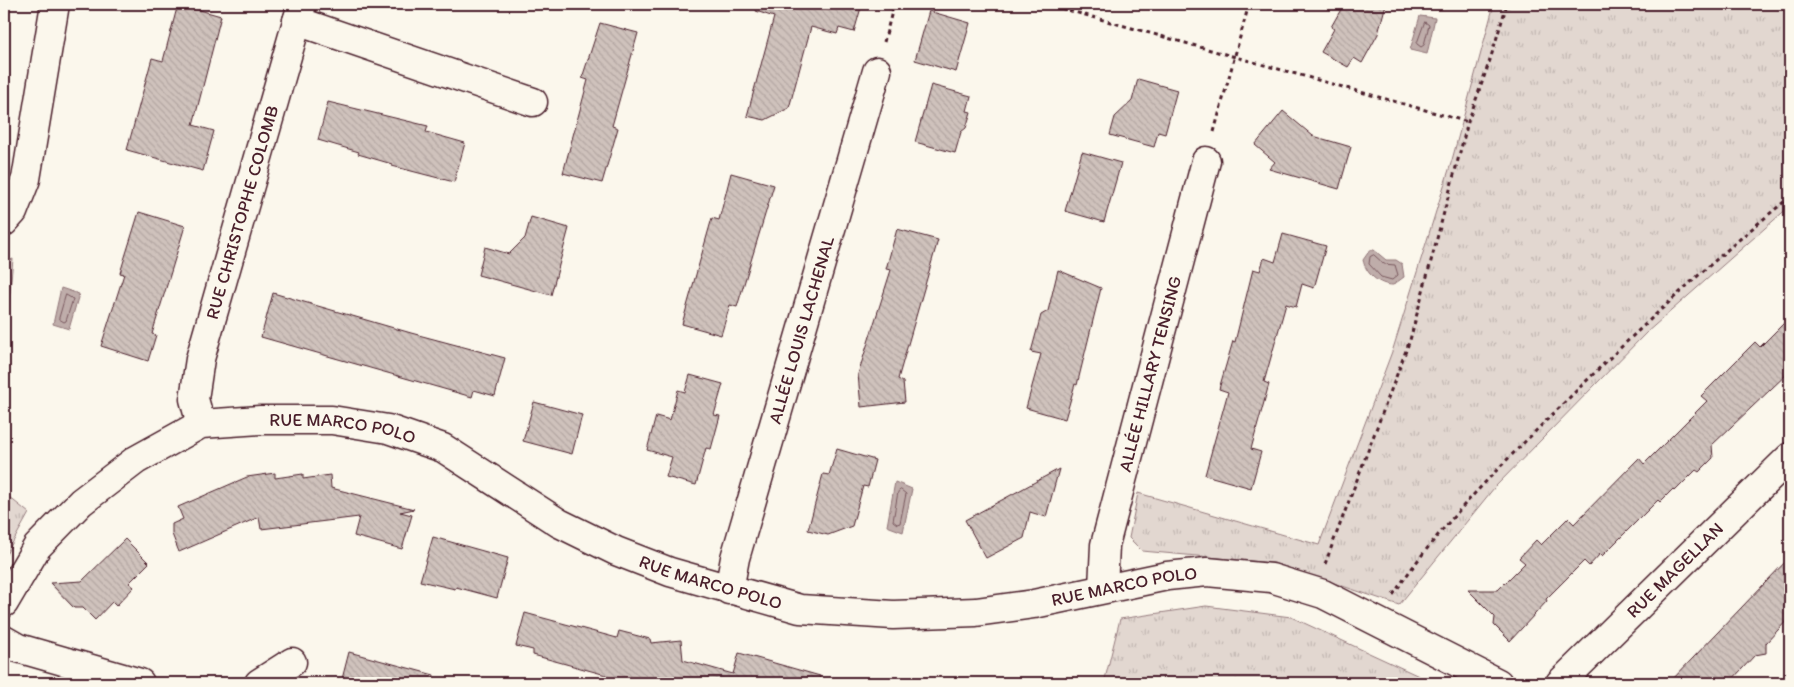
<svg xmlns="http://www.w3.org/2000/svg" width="1794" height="687" font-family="Itim,sans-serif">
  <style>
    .grass { fill: url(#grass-tufts); stroke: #967b7e }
    .water { fill: #bfadaa; stroke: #907477 }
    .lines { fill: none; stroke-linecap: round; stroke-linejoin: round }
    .shore { stroke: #79585e; stroke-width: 1 }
    .building { fill: url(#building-back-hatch); stroke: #4a1f2b }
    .minor-casing { stroke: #4a1f2b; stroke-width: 31 }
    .path { stroke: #4a1f2b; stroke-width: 3; stroke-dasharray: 4 4; stroke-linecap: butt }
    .minor { stroke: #fbf7ec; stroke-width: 28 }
    .labels { text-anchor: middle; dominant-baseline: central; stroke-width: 4; stroke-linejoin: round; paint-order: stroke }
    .street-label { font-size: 18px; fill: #4a1f2b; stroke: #fbf7ec }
  </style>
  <defs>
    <pattern id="grass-tufts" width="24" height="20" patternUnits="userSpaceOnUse" patternTransform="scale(1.25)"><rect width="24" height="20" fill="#e2d7d0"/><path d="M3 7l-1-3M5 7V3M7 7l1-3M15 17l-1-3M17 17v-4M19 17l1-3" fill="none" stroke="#c3b8b3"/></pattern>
    <pattern id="building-back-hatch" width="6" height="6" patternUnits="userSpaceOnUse" patternTransform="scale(1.25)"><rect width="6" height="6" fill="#cfc2bc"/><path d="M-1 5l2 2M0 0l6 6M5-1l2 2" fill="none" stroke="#b3a6a2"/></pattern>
  </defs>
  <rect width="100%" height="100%" fill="#fbf7ec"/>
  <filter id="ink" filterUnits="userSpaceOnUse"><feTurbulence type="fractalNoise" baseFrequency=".02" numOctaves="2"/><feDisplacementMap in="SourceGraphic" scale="10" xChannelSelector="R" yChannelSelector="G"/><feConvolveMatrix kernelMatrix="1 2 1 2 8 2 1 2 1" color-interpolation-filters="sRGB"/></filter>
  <g filter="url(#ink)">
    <g class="grass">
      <path d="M1494 4H1790V206L1646 333 1494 488 1399 605 1274 563 1142 551 1129 538 1138 493 1319 545 1393 349 1452 160Z"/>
      <path d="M13 259 4 354V262Z"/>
      <path d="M4 493 29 513 4 558Z"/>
      <path d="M1206 606 1291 617 1434 683H1104L1120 619Z"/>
    </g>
    <g class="water">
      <path d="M1420 16 1435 18 1427 54 1410 50Z"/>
      <path d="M1370 250H1374L1386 260H1396L1402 264 1404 277 1393 285C1379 285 1366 274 1363 260Z"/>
      <path d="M61 288 79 294 69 329 53 324Z"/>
      <path d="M895 482 912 489 903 532 887 526Z"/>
    </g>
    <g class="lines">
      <g class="shore">
        <path d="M1425 22 1429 25 1424 45 1421 47 1417 44Z"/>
        <path d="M1374 255 1384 264 1395 265 1398 275 1392 280 1381 277 1369 264 1370 257Z"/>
        <path d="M66 295 73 299 66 321 64 322 59 319Z"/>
        <path d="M901 490 906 494 900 523 897 524 893 521 898 492Z"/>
      </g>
    </g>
    <g class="building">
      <path d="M178 4 221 16 193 125 214 131 203 171 127 150 152 58 163 61Z"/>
      <path d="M757 4H862L854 32 839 28 837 34 811 27 789 108 765 120 747 116 774 17 756 11Z"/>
      <path d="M1344 4H1386L1378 34 1362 63 1354 58 1348 67 1321 52 1334 29 1331 27Z"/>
      <path d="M929 11 970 23 956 72 915 60Z"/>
      <path d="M600 23 638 33 612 126 618 128 602 183 563 173 588 80 582 78Z"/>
      <path d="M1138 79 1177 90 1165 134 1158 132 1154 147 1110 135 1115 117 1132 101Z"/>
      <path d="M931 85 971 96 967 111 971 112 966 128 961 132 955 153 915 142Z"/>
      <path d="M328 102 428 126 426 132 465 143 454 182 392 166V164L358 154 359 152 318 140Z"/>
      <path d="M1283 111 1313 136 1351 147 1339 189 1269 169 1275 162 1255 145Z"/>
      <path d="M1082 152 1121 163 1104 222 1065 211Z"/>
      <path d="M731 173 774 185 737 307 730 305 721 335 682 324 712 218 719 220Z"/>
      <path d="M139 212 185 226 152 334 156 335 148 361 101 346 124 274 120 273Z"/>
      <path d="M531 217 569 228 551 295 478 275 485 247 509 254 525 238Z"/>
      <path d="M897 229 938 240 898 379 903 382 905 402 861 407 858 374 891 270 886 269Z"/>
      <path d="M1283 234 1326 246 1314 288 1302 284 1296 307 1286 304 1264 382 1269 384 1251 449 1261 452 1251 488 1205 475 1228 392 1219 389 1233 341 1235 342 1253 269 1260 271 1264 258 1275 262Z"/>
      <path d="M1058 270 1101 288 1077 385 1075 384 1065 419 1026 408 1041 354 1031 352 1041 315 1048 311Z"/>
      <path d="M273 293 411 333 505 358 495 396 474 390 472 397 261 337Z"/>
      <path d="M1790 317V371L1712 445 1713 458 1699 472 1696 470 1675 491 1673 489 1660 502 1658 500 1602 556 1600 554 1589 566 1584 561 1546 599 1547 601 1510 641 1494 625 1495 617 1468 590H1498L1525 563 1519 558 1536 540 1541 545 1568 518 1574 524 1639 458 1644 464 1707 401 1701 396 1755 342 1760 347Z"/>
      <path d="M690 375 723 384 714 415 720 416 711 449 706 448 696 485 666 477 672 457 647 450 656 416 670 420 678 390 685 392Z"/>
      <path d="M534 402 582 415 572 454 523 441Z"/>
      <path d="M837 449 875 460 868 487 863 486 852 526 828 535 808 530 823 474 829 475Z"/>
      <path d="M1059 469 1046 517 1030 512 1024 538 986 558 965 520Z"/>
      <path d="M275 473V478L303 474V479L330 475 331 488 414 509 400 512 412 515 402 549 354 536 359 517 261 529 259 517 179 552 172 534V524L183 519 178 507 247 477Z"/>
      <path d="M433 537 508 558 497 598 456 587 455 589 420 581Z"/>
      <path d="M125 539 149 563 129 583 134 587 116 606 112 602 95 620 83 608H74L50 583 82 581Z"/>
      <path d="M1790 557V617L1766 643V653L1755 655 1729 683H1669Z"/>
      <path d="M525 613 617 638 619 631 650 639 651 643 681 640 683 660 733 674 739 653 820 676 819 683H604L606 675 533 655V650L516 646Z"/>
      <path d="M349 652 434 675 433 683H341Z"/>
    </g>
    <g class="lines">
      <g class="minor-casing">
        <g id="minor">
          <path d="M297 21 533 102"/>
          <path d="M4 222 13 212 26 179 55 4"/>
          <path id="s1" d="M201 424 194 399 200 359 302 4"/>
          <path id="s2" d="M1103 588 1105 545 1206 161"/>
          <path id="s3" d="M729 590 735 558 877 71"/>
          <path id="s4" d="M4 603 37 547 81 502 136 460 201 424 260 420H332L388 429 443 448 559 523 616 551 670 572 800 609 893 615 976 612 1034 604 1167 576 1207 572 1271 578 1323 594 1498 683"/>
          <path d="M4 640 18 648 140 683"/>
          <path d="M259 683 292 662"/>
          <path id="s5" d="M1560 683 1790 457"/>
        </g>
      </g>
      <g class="path">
        <path d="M1046 4 1468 122"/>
        <path d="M884 42 894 4"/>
        <path d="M1214 132 1249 4"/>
        <path d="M1325 564 1410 340 1468 122 1490 60 1507 4"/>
        <path d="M1393 595C1440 525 1498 468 1558 409 1632 335 1709 263 1790 197"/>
      </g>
      <use href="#minor" class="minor"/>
    </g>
  </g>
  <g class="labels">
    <g class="street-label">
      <text stroke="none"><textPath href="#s1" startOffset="219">RUE CHRISTOPHE COLOMB</textPath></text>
      <text stroke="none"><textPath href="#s3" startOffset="270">ALLÉE LOUIS LACHENAL</textPath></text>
      <text stroke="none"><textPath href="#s2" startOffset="220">ALLÉE HILLARY TENSING</textPath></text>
      <text stroke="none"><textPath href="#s4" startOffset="414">RUE MARCO POLO</textPath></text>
      <text stroke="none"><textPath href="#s5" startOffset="161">RUE MAGELLAN</textPath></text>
      <text stroke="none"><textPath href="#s4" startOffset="819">RUE MARCO POLO</textPath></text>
      <text stroke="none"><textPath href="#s4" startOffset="1239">RUE MARCO POLO</textPath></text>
    </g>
  </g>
  <rect width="1794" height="687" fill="none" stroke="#fbf7ec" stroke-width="20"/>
  <rect x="10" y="10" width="1774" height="667" fill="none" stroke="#4a1f2b" stroke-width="2" filter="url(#ink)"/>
</svg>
